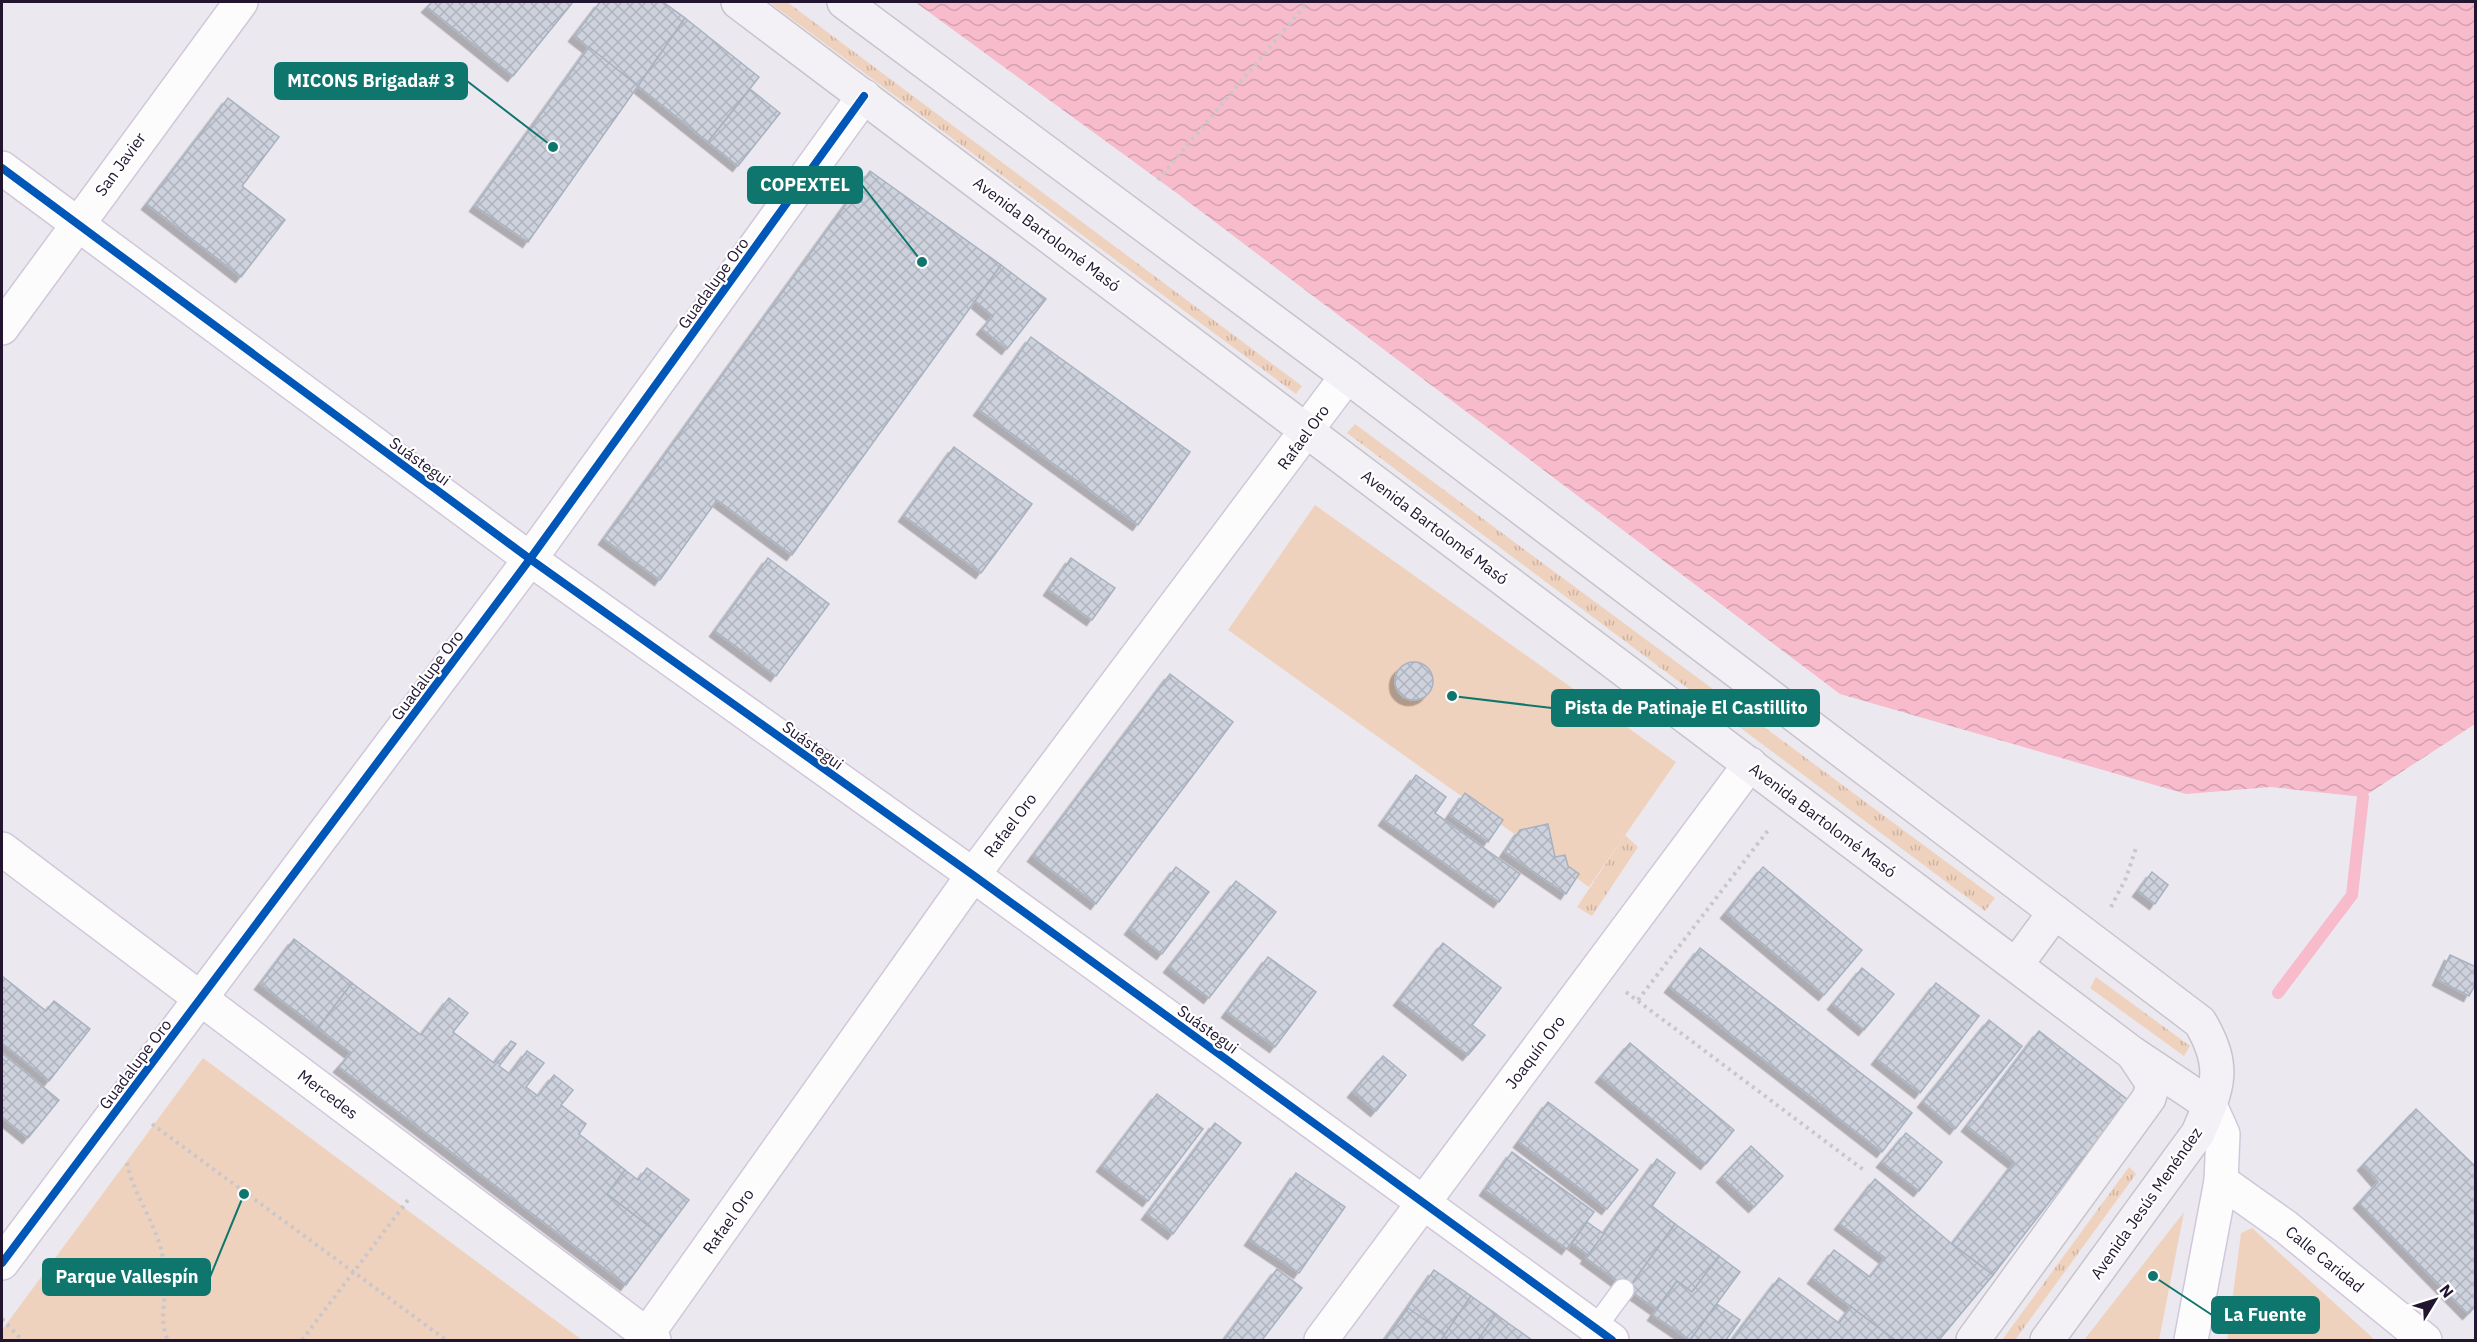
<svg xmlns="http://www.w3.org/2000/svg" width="2477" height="1342" font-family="'IBM Plex Sans',sans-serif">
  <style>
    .grass { fill: url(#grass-tufts) }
    .park { fill: #efd2bd }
    .water { fill: url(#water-waves) }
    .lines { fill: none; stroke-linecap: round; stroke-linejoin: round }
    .stream { stroke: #f7bbcc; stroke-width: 12 }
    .building { fill: url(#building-cross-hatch); stroke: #a7b2c0; stroke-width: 1.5; filter: url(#shadow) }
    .lane-casing { stroke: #d0c8da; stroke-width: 24 }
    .street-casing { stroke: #d0c8da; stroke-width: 36 }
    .primary-casing { stroke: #c7c4cc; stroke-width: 36 }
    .path { stroke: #cac7cc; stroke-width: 4; stroke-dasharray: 3 4.5; stroke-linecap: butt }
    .lane { stroke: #fcfcfd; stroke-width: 21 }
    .street { stroke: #fcfcfd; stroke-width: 33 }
    .primary { stroke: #f3f0f6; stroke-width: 33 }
    .cycleway-casing { stroke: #fff; stroke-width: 11 }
    .cycleway { stroke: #0057b8; stroke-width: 8 }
    .labels { text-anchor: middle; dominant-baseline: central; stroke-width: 4.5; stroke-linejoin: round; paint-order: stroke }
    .street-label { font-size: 16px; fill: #21152f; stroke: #fff }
    .leader { fill: none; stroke: #0f766e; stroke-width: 2 }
    .callout-dot { fill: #0f766e; stroke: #fff; stroke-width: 2 }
    .callout { fill: #0f766e; stroke: #0f766e; stroke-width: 2 }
    .callout-label { font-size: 18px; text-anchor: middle; font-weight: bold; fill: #fff }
  </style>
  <defs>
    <pattern id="grass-tufts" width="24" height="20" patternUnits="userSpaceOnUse" patternTransform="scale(1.5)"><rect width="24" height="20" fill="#efd2bd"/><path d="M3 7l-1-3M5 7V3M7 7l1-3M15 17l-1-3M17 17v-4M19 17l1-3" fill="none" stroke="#cdb3a3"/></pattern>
    <pattern id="water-waves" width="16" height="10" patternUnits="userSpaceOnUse" patternTransform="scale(1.5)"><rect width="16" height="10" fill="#f7bbcc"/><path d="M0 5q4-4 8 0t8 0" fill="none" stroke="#d3a0b0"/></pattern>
    <pattern id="building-cross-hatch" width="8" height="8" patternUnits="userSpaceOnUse" patternTransform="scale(1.5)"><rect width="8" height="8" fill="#cdd2dc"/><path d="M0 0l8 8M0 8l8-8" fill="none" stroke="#b0b3bd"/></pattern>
    <filter id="shadow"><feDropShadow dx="-5.5" dy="5.5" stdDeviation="0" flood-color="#0004"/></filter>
  </defs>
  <rect width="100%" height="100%" fill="#ece8f0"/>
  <g class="grass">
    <path d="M769 2H787L1302 386 1296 394Z"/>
    <path d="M1355 424 1995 898 1985 911 1347 433Z"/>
    <path d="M1625 835 1638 847 1592 916 1577 907Z"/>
    <path d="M2096 977 2190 1046 2184 1056 2090 988Z"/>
    <path d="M2129 1167 2136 1174 2015 1340H2002Z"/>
  </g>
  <g class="park">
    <path d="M1315 505 1676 762 1589 887 1228 630Z"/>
    <path d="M203 1058 582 1340H2V1330Z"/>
    <path d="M2184 1212 2159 1340H2084Z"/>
    <path d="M2252 1228 2375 1340H2227L2241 1233Z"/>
  </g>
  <path class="water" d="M915 2H2475V724L2363 797 2271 787 2186 794 1840 694 1178 194Z"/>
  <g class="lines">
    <path class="stream" d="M2278 993 2352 895 2363 797"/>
  </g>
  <g class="building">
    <path d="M432 2H573L513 76 427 7Z"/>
    <path d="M600 2H663L685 18 638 86 574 36Z"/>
    <path d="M685 18 759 77 708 142 638 86Z"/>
    <path d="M589 47 638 86 528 242 475 206Z"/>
    <path d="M750 89 780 113 738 166 708 142Z"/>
    <path d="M228 98 279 137 242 186 285 220 241 277 147 204Z"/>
    <path d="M870 171 1001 265 792 555 717 500 660 580 604 539Z"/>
    <path d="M1001 265 1046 299 1007 349 982 329 993 316 975 301Z"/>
    <path d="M1031 337 1190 452 1138 525 979 410Z"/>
    <path d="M954 447 1032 504 981 573 904 516Z"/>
    <path d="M768 558 829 604 776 676 715 631Z"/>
    <path d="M1071 558 1115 588 1092 620 1049 590Z"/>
    <circle cx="1414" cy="681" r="19"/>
    <path d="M1170 674 1233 722 1096 904 1033 856Z"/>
    <path d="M1416 775 1446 797 1435 813 1520 874 1499 902 1384 820Z"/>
    <path d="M1465 793 1503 820 1488 842 1450 815Z"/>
    <path d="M1548 824 1555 857 1565 855 1568 866 1579 874 1566 894 1505 852 1520 830Z"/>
    <path d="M1176 867 1209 892 1162 954 1130 929Z"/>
    <path d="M1763 867 1862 950 1824 995 1726 913Z"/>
    <path d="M2152 872 2168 885 2155 904 2138 891Z"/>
    <path d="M1236 881 1276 912 1209 998 1169 967Z"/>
    <path d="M294 939 352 983 318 1028 260 984Z"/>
    <path d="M1443 943 1501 988 1472 1025 1485 1035 1468 1055 1399 1000Z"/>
    <path d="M1700 948 1912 1113 1882 1152 1670 987Z"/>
    <path d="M2450 955 2476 967V983L2469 996 2438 980Z"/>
    <path d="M1268 957 1316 992 1275 1047 1227 1012Z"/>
    <path d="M1862 968 1894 994 1864 1030 1833 1004Z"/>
    <path d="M2 976 46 1011 54 1001 90 1029 49 1081 2 1043Z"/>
    <path d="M352 983 421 1035 449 998 468 1013 453 1032 494 1063 511 1041 516 1044 499 1066 510 1074 527 1051 544 1063 526 1087 538 1096 554 1075 573 1090 561 1105 586 1124 579 1134 625 1170 607 1194 662 1236 626 1285 339 1067 351 1053 318 1028Z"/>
    <path d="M1936 983 1979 1016 1920 1093 1877 1059Z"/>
    <path d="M1989 1020 2022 1046 1955 1129 1923 1102Z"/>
    <path d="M2039 1031 2128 1100 1993 1275 1952 1244 2014 1163 1967 1126Z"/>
    <path d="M1630 1043 1734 1130 1706 1164 1601 1077Z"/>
    <path d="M2 1053 59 1100 28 1138 2 1117Z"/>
    <path d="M1383 1056 1406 1075 1376 1111 1353 1092Z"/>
    <path d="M1157 1094 1203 1129 1148 1201 1102 1166Z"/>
    <path d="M1548 1102 1638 1170 1607 1209 1519 1142Z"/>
    <path d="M2416 1109 2476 1167V1306L2468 1314 2359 1203 2378 1182 2363 1165Z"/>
    <path d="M1215 1123 1241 1143 1173 1234 1147 1214Z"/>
    <path d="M1906 1133 1942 1162 1919 1191 1882 1162Z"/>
    <path d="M1751 1146 1783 1176 1754 1207 1722 1177Z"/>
    <path d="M1512 1152 1594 1212 1567 1249 1485 1190Z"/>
    <path d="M1657 1159 1675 1173 1652 1206 1675 1224 1628 1289 1586 1258Z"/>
    <path d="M647 1168 689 1200 662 1236 607 1194 625 1170 638 1180Z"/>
    <path d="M1296 1173 1345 1207 1299 1273 1250 1240Z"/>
    <path d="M1875 1179 1952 1244 1993 1275 1939 1340H1895L1813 1278 1834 1250 1870 1277 1885 1258 1840 1224Z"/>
    <path d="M1587 1222 1604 1234 1588 1255 1572 1243Z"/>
    <path d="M1675 1224 1719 1256 1692 1292 1677 1281 1656 1309 1628 1289Z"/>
    <path d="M1719 1256 1740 1272 1690 1340 1653 1315 1677 1281 1692 1292Z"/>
    <path d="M1277 1269 1302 1288 1262 1340H1224Z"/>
    <path d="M1434 1270 1471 1296 1445 1334 1441 1340H1385Z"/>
    <path d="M1779 1278 1839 1323 1851 1307 1895 1340H1732Z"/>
    <path d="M1471 1296 1496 1314 1478 1340H1441Z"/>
    <path d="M1717 1304 1740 1320 1726 1340H1690Z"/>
    <path d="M1408 1308 1445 1334 1441 1340H1385Z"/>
    <path d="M1496 1314 1508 1323 1532 1340H1478Z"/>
  </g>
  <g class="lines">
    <g class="lane-casing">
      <path id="lane" d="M1595 1328 1623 1290"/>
    </g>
    <g class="street-casing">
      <g id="street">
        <path d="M2 168 530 559 973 875 1612 1340"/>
        <path d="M2 328 241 2"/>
        <path d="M2 849 654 1340"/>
        <path d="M2221 1181 2286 1227 2425 1340"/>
        <path d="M2 1263 530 559 864 96"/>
        <path d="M643 1340 973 875 1347 376"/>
        <path d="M1321 1340 1750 764"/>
        <path d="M2191 1340 2221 1181 2223 1134 2210 1105"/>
      </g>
    </g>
    <g class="primary-casing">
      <g id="primary">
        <path d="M738 2 2132 1053 2210 1105"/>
        <path d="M844 2 1347 376 2200 1022C2227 1068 2218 1087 2198 1133L2047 1340"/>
        <path d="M2016 965 2055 912"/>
        <path d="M1973 1340 2149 1098 2153 1084 2133 1054"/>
      </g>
    </g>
    <g class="path">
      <path d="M1158 180 1308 2"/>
      <path d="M2111 907 2126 878 2137 845"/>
      <path d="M1626 992 1865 1171"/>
      <path d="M1638 1000 1769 829"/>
      <path d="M152 1124 446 1340"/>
      <path d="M127 1163C133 1193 153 1219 161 1249 163 1258 165 1268 165 1276 167 1297 158 1321 168 1340"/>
      <path d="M2 1319 22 1340"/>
      <path d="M302 1340 408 1200"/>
    </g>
    <use href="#lane" class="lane"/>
    <use href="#street" class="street"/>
    <use href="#primary" class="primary"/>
    <g class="cycleway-casing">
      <g id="cycleway">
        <path d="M2 168 530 559 973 875 1612 1340"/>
        <path d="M2 1263 530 559 864 96"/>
      </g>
    </g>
    <use href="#cycleway" class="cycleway"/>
  </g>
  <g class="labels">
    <g class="street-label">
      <text transform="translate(120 164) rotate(-54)">San Javier</text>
      <text transform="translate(1047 234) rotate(37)">Avenida Bartolomé Masó</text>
      <text transform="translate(713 283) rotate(-54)">Guadalupe Oro</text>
      <text transform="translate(1303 437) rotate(-54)">Rafael Oro</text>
      <text transform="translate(420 461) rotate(36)">Suástegui</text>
      <text transform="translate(1435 527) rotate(37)">Avenida Bartolomé Masó</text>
      <text transform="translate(427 675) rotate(-53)">Guadalupe Oro</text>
      <text transform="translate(813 745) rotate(36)">Suástegui</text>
      <text transform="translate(1823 820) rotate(37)">Avenida Bartolomé Masó</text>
      <text transform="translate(1010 825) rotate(-53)">Rafael Oro</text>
      <text transform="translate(1208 1029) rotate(36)">Suástegui</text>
      <text transform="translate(1535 1052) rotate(-53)">Joaquín Oro</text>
      <text transform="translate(135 1064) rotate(-53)">Guadalupe Oro</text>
      <text transform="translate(328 1094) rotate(37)">Mercedes</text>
      <text transform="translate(2146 1203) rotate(-55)">Avenida Jesús Menéndez</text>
      <text transform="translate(728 1221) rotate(-55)">Rafael Oro</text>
      <text transform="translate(2325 1259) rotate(39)">Calle Caridad</text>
    </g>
  </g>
  <path class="leader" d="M553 147L467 81M922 262L862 185M1452 696L1552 708M244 1194L210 1277M2153 1276L2212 1315"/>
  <g class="callout-dot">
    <circle cx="553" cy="147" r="6"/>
    <circle cx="922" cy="262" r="6"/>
    <circle cx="1452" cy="696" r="6"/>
    <circle cx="244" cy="1194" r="6"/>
    <circle cx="2153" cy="1276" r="6"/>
  </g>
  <g class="callout">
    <rect x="275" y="63" width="192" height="36" rx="6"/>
    <rect x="748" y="167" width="114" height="36" rx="6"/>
    <rect x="1552" y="690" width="267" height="36" rx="6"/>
    <rect x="43" y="1259" width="167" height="36" rx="6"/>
    <rect x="2212" y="1297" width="107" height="36" rx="6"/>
  </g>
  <g class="callout-label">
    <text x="371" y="87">MICONS Brigada# 3</text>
    <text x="805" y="191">COPEXTEL</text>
    <text x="1686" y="714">Pista de Patinaje El Castillito</text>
    <text x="127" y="1283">Parque Vallespín</text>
    <text x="2265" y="1321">La Fuente</text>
  </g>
  <rect width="2477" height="1342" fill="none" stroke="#21152f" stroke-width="6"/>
  <g transform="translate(2435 1300) rotate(52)" stroke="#ffffff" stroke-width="4.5" paint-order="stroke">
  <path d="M0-4.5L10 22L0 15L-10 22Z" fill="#21152f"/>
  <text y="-9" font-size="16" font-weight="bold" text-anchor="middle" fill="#21152f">N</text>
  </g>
</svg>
